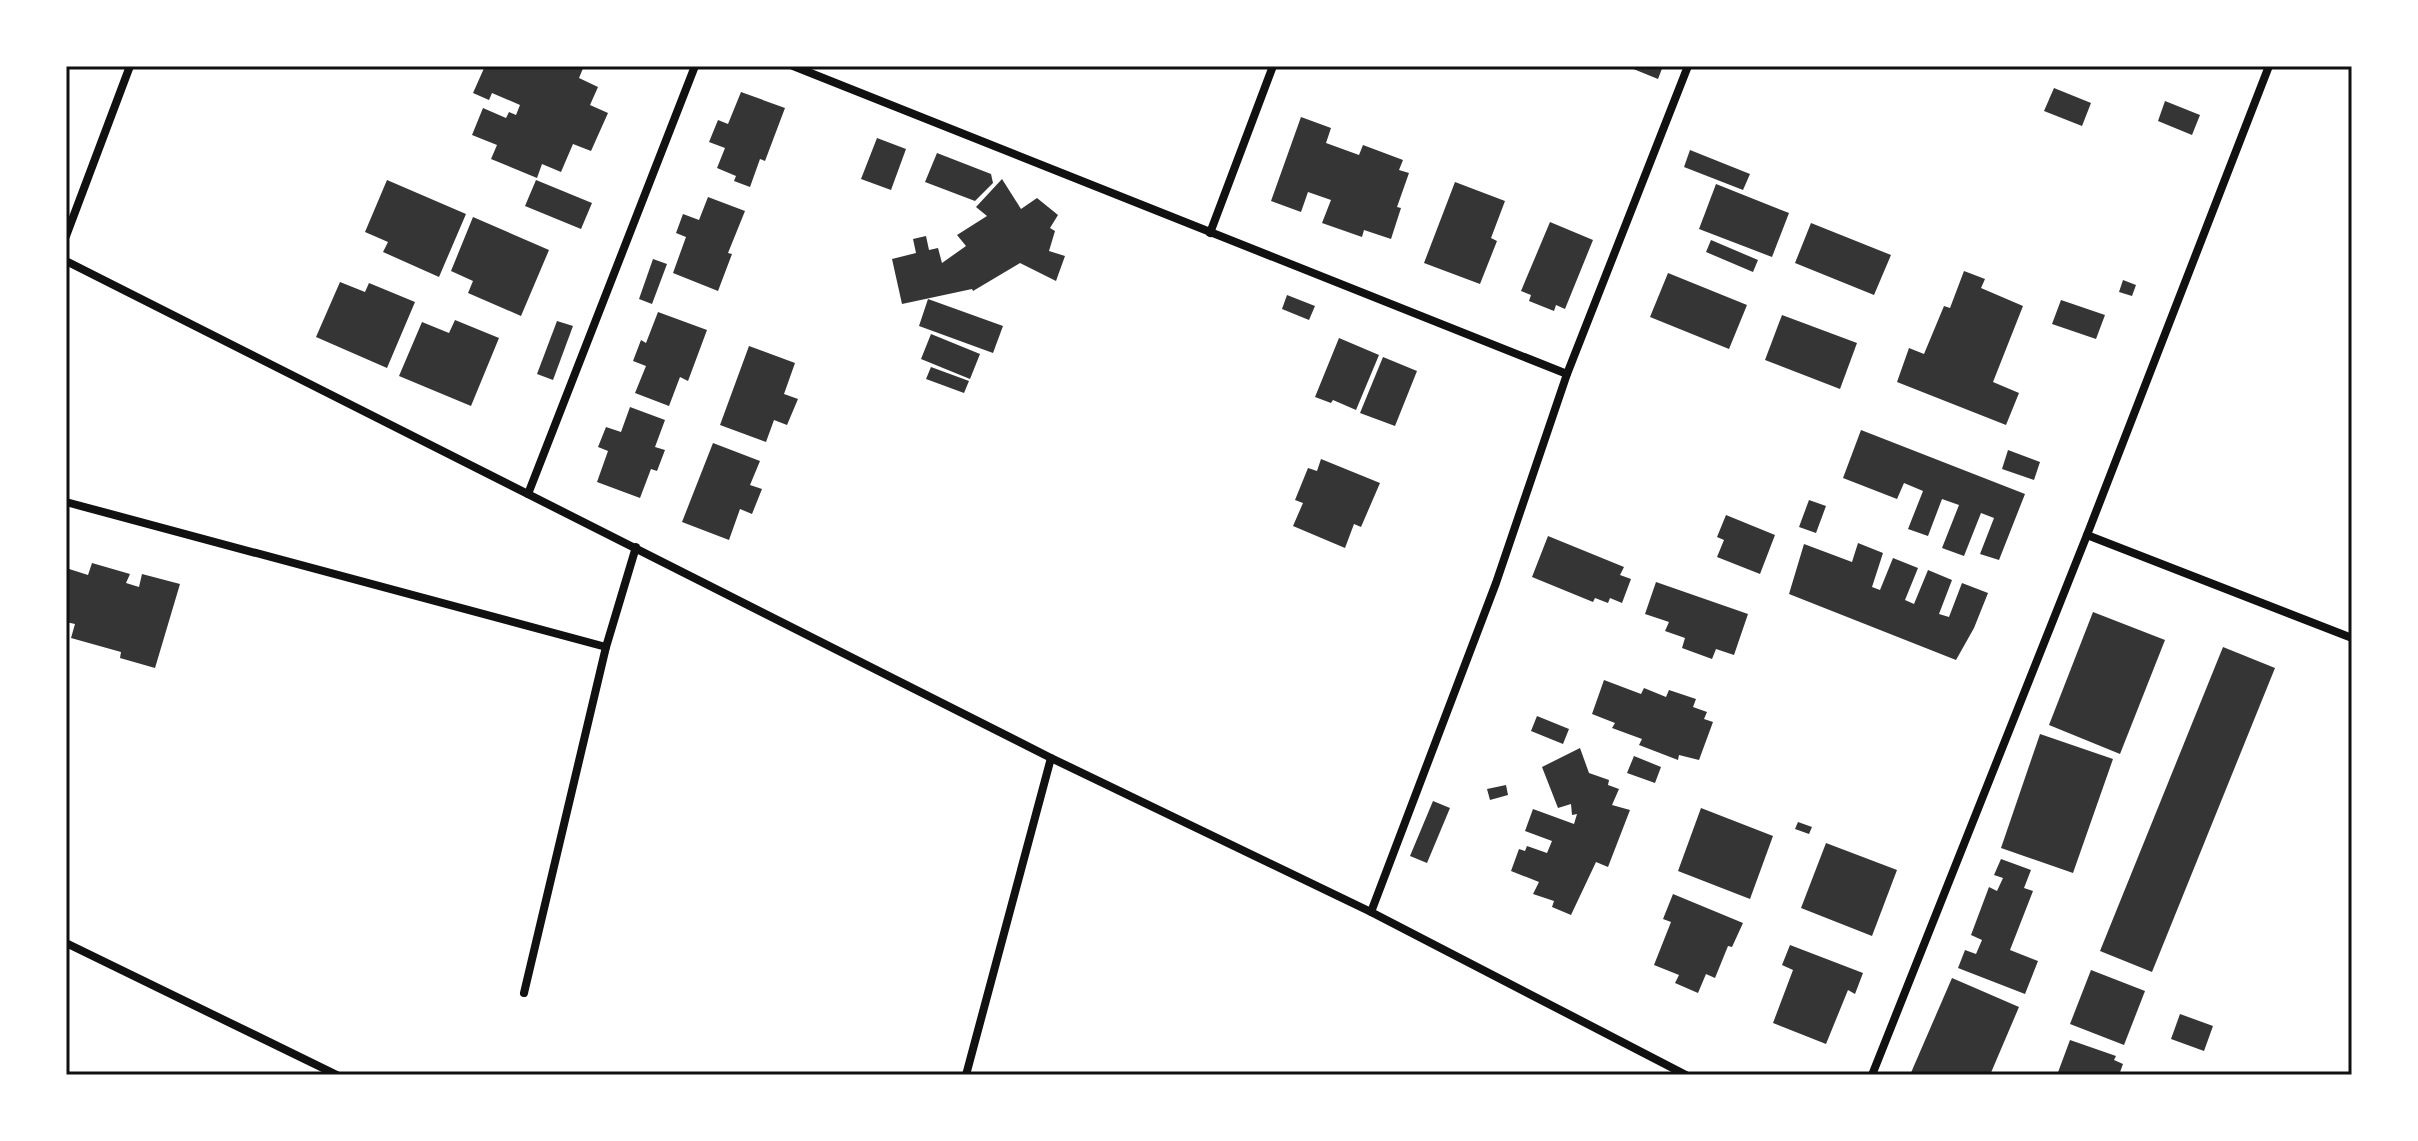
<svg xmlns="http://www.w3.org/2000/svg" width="2418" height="1141" font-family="Quicksand,sans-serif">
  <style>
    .building { fill: #353535 }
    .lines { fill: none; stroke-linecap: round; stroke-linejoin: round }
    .minor { stroke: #111; stroke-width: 8 }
    .neatline { fill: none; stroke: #111; stroke-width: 3 }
  </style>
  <rect width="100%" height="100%" fill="#fff"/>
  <g class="building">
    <path d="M485 66H584L579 78 598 87 590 105 608 113 591 151 573 144 561 172 542 164 537 178 491 159 497 145 472 135 483 108 506 118 509 112 516 115 520 105 492 93 489 100 473 93Z"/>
    <path d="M1626 66H1663L1658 79Z"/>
    <path d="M2054 88 2091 103 2082 126 2044 111Z"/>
    <path d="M741 92 785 108 765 161 760 159 750 187 734 181 736 176 717 168 725 148 709 142 718 120 728 124Z"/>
    <path d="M2165 101 2200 115 2192 135 2158 121Z"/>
    <path d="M1301 117 1331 128 1326 143 1359 155 1363 145 1403 160 1399 170 1409 173 1397 207 1401 208 1391 239 1364 230 1362 237 1322 223 1331 200 1308 192 1301 212 1271 201Z"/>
    <path d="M877 138 906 149 891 190 861 179Z"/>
    <path d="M1690 150 1750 174 1743 190 1684 167Z"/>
    <path d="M937 153 991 174 993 183 975 201 925 182Z"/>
    <path d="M1002 179 1021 209 1037 198 1058 215 1050 228 1055 231 1049 251 1065 256 1056 281 1020 263 973 291 972 289 902 304 892 259 916 253 913 239 926 236 929 250 938 248 942 263 966 246 957 235 987 216 976 207Z"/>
    <path d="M387 180 466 214 439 277 383 252 388 242 365 232Z"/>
    <path d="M536 180 592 203 581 229 525 206Z"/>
    <path d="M1455 182 1505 201 1491 238 1497 241 1480 284 1424 263Z"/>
    <path d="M1716 184 1789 213 1772 257 1699 229Z"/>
    <path d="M708 197 745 211 728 253 732 254 718 291 673 273 686 237 676 233 683 214 699 220Z"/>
    <path d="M473 217 549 250 521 316 468 293 473 281 451 271Z"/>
    <path d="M1550 222 1593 240 1565 309 1556 305 1554 311 1529 301 1531 295 1521 291Z"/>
    <path d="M1811 223 1891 255 1874 295 1795 263Z"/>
    <path d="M1711 240 1758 260 1753 272 1706 252Z"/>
    <path d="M653 259 667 264 652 304 639 299Z"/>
    <path d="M1964 271 1985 279 1981 288 2023 306 1993 382 2019 393 2006 425 1897 382 1909 348 1924 354 1944 306 1950 308Z"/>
    <path d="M1668 273 1747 305 1729 349 1650 317Z"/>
    <path d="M2123 280 2136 285 2132 296 2119 292Z"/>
    <path d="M340 282 365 292 369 283 415 302 387 368 316 337Z"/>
    <path d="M1287 295 1315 306 1309 320 1282 309Z"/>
    <path d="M928 299 1003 326 993 353 919 326Z"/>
    <path d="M2061 300 2105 315 2096 339 2052 324Z"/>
    <path d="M658 312 707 330 688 381 680 377 669 406 635 393 646 366 633 361 641 340 646 343Z"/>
    <path d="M1782 315 1857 343 1840 389 1765 360Z"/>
    <path d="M455 320 499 338 471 406 399 376 422 322 449 333Z"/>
    <path d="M557 321 573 326 553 380 537 374Z"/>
    <path d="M931 334 980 354 970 379 921 359Z"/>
    <path d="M1339 338 1379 355 1356 410 1333 400 1331 403 1315 397Z"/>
    <path d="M749 346 795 363 784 394 798 399 787 425 774 420 766 442 720 425Z"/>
    <path d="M1383 357 1417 371 1395 426 1360 413Z"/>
    <path d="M931 367 969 381 964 393 926 379Z"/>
    <path d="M630 407 665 420 655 447 665 450 657 471 651 469 640 498 597 482 608 451 598 447 606 427 621 432Z"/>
    <path d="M1861 430 2025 494 1999 560 1980 554 1994 518 1981 513 1964 556 1942 548 1959 505 1942 499 1928 536 1908 529 1923 491 1904 483 1897 499 1843 478Z"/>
    <path d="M713 443 760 461 750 485 762 489 752 514 740 509 729 540 682 522Z"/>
    <path d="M2008 450 2040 462 2034 480 2002 469Z"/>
    <path d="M1321 459 1380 483 1361 527 1354 524 1345 548 1293 526 1303 503 1295 500 1308 468 1317 471Z"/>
    <path d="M1809 500 1826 506 1816 533 1799 527Z"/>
    <path d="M1726 515 1775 535 1760 574 1717 557 1724 540 1717 537Z"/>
    <path d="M1548 536 1624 567 1620 575 1631 579 1622 603 1610 598 1608 603 1595 598 1593 602 1532 577Z"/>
    <path d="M1858 543 1883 553 1872 587 1880 590 1893 558 1918 568 1905 600 1914 604 1928 570 1952 580 1939 614 1949 617 1962 583 1988 593 1974 628 1956 660 1789 594 1804 544 1852 562Z"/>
    <path d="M92 563 130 574 126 583 139 587 142 574 180 584 155 668 120 658 121 652 71 638 75 624 66 622V568L88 575Z"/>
    <path d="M1656 582 1748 614 1734 655 1716 649 1712 659 1682 648 1685 638 1665 631 1669 622 1645 614Z"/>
    <path d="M2093 612 2165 640 2120 754 2049 725Z"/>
    <path d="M2223 647 2275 668 2152 972 2100 951Z"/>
    <path d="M1604 680 1641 694 1644 688 1666 697 1669 690 1696 699 1693 707 1707 712 1704 719 1713 722 1699 760 1679 755 1678 760 1639 745 1642 739 1612 728 1615 723 1592 714Z"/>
    <path d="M1537 716 1569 729 1563 744 1531 731Z"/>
    <path d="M2040 734 2113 759 2073 873 2001 848Z"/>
    <path d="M1580 748 1589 773 1609 780 1608 785 1619 789 1612 805 1630 810 1608 867 1596 862 1571 915 1552 907 1554 901 1533 894 1539 882 1511 871 1519 849 1525 851 1527 846 1547 853 1552 841 1525 831 1533 809 1574 824 1577 814 1572 815 1571 804 1558 808 1542 767Z"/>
    <path d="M1634 756 1661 767 1655 783 1627 773Z"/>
    <path d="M1506 785 1508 795 1490 800 1487 789Z"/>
    <path d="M1433 801 1450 808 1427 863 1410 856Z"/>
    <path d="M1701 808 1773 836 1750 899 1678 871Z"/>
    <path d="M1798 822 1812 827 1809 834 1795 829Z"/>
    <path d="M1826 843 1897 870 1872 936 1801 908Z"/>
    <path d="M2001 859 2031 870 2024 888 2033 891 2010 950 2038 961 2025 994 1958 968 1965 950 1976 954 1982 940 1971 935 1989 887 1997 891 2003 878 1994 875Z"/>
    <path d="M1673 894 1743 923 1732 947 1728 946 1715 978 1706 974 1698 993 1675 983 1679 975 1654 965 1671 922 1663 919Z"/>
    <path d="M1790 945 1863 973 1855 994 1848 990 1826 1044 1773 1023 1793 970 1782 965Z"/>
    <path d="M2091 970 2145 991 2124 1045 2070 1024Z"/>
    <path d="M1952 978 2019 1007 1990 1075H1910Z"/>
    <path d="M2180 1014 2213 1026 2204 1051 2171 1039Z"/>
    <path d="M2070 1040 2116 1056 2114 1060 2123 1064 2119 1075H2057Z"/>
  </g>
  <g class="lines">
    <g class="minor">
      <path d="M793 66 1567 374"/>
      <path d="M1210 233 1273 66"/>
      <path d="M66 236 130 66"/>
      <path d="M66 261 1051 758 1371 912 1686 1075"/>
      <path d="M528 494 695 66"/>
      <path d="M66 502 606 647"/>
      <path d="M2087 535 2352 638"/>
      <path d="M1371 912 1496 583 1567 374 1688 66"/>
      <path d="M66 943 337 1075"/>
      <path d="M524 993 606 647 636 547"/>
      <path d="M966 1075 1051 758"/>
      <path d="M1872 1075 2087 535 2269 66"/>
    </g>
  </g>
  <rect width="2418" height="1141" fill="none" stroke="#ffffff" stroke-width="136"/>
  <rect x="68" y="68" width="2282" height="1005" class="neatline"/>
</svg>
